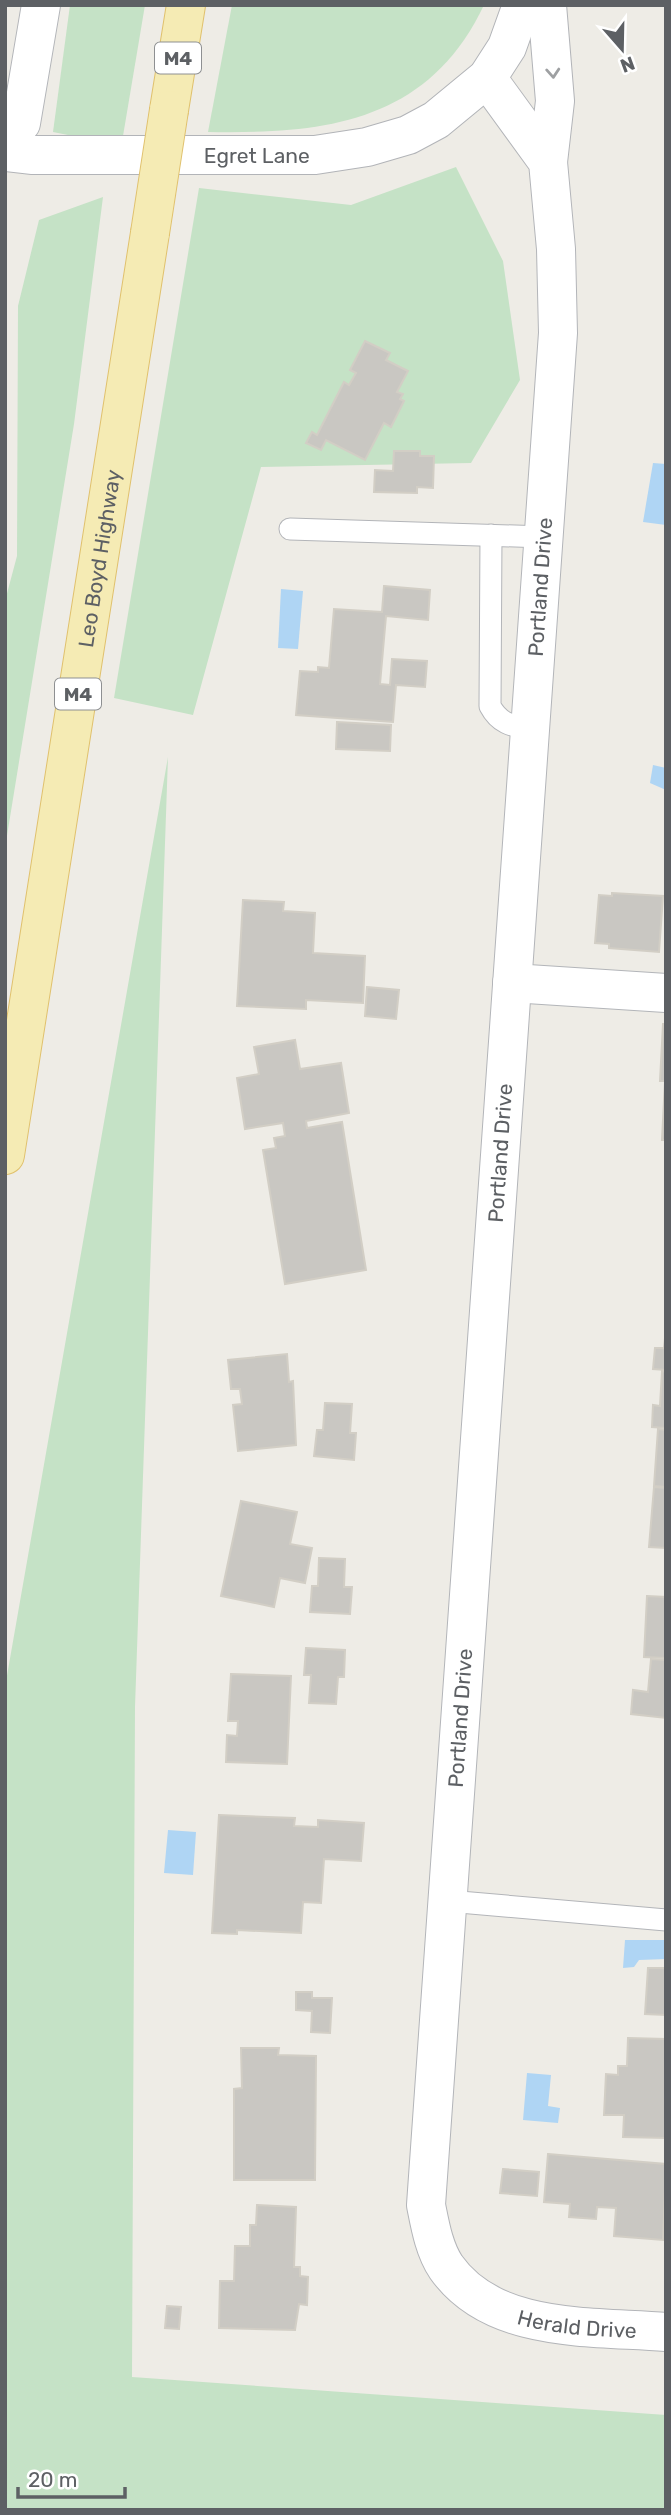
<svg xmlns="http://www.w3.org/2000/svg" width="671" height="2515" font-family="Rubik,sans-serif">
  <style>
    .green { fill: #c5e2c6 }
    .water { fill: #afd5f4 }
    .building { fill: #c9c7c2; stroke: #d2cec5; stroke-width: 2 }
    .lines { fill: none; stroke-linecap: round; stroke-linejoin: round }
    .lane-casing { stroke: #b3b5b9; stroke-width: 23 }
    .street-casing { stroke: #b3b5b9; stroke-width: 40 }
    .secondary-casing { stroke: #b2b4b8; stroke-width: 40 }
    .primary-casing { stroke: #e0c16d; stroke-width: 40 }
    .lane { stroke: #fff; stroke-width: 21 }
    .street { stroke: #fff; stroke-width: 38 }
    .secondary { stroke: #fff; stroke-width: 38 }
    .primary { stroke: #f5ebb4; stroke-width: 38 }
    .primary-bridge-casing { stroke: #e0c16d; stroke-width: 40; stroke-linecap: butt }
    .primary-bridge { stroke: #f5ebb4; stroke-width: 38 }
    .oneway { stroke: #9ea0a2 }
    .labels { text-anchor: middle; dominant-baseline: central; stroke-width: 7; stroke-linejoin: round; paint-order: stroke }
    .shield { fill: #fff; stroke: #8e9092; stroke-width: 2 }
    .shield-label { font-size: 19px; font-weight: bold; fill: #5d6064 }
    .street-label { font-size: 21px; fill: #5d6064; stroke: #fff }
  </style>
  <rect width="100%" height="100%" fill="#eeece6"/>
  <g class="green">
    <path d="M70 5H145L123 136 93 140 53 132Z"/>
    <path d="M232 5H484C428 123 324 134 208 132Z"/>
    <path d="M456 167 503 261 520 380 471 463 261 467 193 715 114 698 199 188 351 205Z"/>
    <path d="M103 197 74 424 5 848V601L17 556 18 306 39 220Z"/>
    <path d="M168 757 135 1707 132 2377 666 2415V2510H5V1687Z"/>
  </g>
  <g class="water">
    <path d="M653 463 666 464V525L643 522Z"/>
    <path d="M281 589 303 591 298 649 278 648Z"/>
    <path d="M653 765 666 768V790L650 783Z"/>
    <path d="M168 1830 196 1832 193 1875 164 1873Z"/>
    <path d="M625 1940H666V1959L639 1960 634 1967 623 1968Z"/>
    <path d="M527 2073 551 2075 548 2106 560 2108 558 2123 523 2120Z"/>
  </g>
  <g class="building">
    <path d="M365 341 390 353 386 360 408 371 397 392 403 394 400 399 404 401 391 427 384 423 365 460 326 440 321 450 306 443 312 432 317 435 344 382 349 385 356 373 350 370Z"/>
    <path d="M394 451H420V456H434L433 488 417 487V493L374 492 375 470 393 471Z"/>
    <path d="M384 586 430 590 428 620 386 616 380 684 390 685 392 659 427 661 425 687 396 685 393 722 296 715 300 671 318 672V667L329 668 334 609 382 612Z"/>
    <path d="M337 722 391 725 390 751 336 749Z"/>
    <path d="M612 893 663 896 659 952 609 948V944L595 943 599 895 612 896Z"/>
    <path d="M243 900 284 902 283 911 315 913 313 953 365 956 363 1003 306 1000V1009L237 1006Z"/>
    <path d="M367 987 399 990 396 1019 365 1016Z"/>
    <path d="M663 1024H666V1081H660Z"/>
    <path d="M295 1040 300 1069 341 1063 349 1113 306 1121 307 1128 342 1122 366 1270 285 1284 263 1150 276 1148 274 1138 285 1136 283 1123 245 1129 237 1078 259 1074 254 1047Z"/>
    <path d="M665 1081H666V1140H662Z"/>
    <path d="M666 1328V1370L653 1369 655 1348H664Z"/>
    <path d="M287 1354 289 1382 293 1381 296 1445 238 1451 233 1405 242 1404 240 1389H231L228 1360Z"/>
    <path d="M662 1371 666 1372V1428L652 1427 653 1405 660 1406Z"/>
    <path d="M325 1403 352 1404 350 1433H356L354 1460 314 1456 317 1430H323Z"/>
    <path d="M658 1429 666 1430V1487L654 1486Z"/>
    <path d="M654 1487 666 1488V1548L649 1547Z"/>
    <path d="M241 1501 297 1512 290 1544 312 1548 305 1583 280 1578 274 1607 221 1596Z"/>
    <path d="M319 1558 345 1559 344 1587H352L350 1614 310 1612 312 1586H318Z"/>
    <path d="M647 1596 666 1597V1658L644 1657Z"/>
    <path d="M306 1648 345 1650 344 1677H338L336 1704 309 1703 311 1675H304Z"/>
    <path d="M651 1659 666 1660V1718L631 1714 633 1690 648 1692Z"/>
    <path d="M231 1674 291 1676 287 1764 226 1762 227 1735 237 1736 238 1721H228Z"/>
    <path d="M219 1815 295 1818 294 1826 318 1827V1820L364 1823 361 1861 324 1859 321 1903 303 1902 301 1933 237 1930V1934L212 1933Z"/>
    <path d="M648 1968H666V2015L645 2014Z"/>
    <path d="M296 1992H312V1998H332L330 2033 311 2032 312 2011 296 2010Z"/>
    <path d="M628 2038 666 2039V2138L623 2137 624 2115H604L606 2074 618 2075V2066H627Z"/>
    <path d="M241 2048H279L278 2055 316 2056 315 2180H234V2089L242 2088Z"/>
    <path d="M548 2154 666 2164 663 2240 614 2236 616 2208 597 2207 596 2219 569 2217 570 2204 544 2202Z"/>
    <path d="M503 2169 539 2172 537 2196 500 2193Z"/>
    <path d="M257 2205 296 2207 294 2267H300V2276L308 2277 307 2305 299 2304 295 2330 219 2328 220 2281H234L235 2246H250V2225H256Z"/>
    <path d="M167 2306 181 2307 179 2329 165 2328Z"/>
  </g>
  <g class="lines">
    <g class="lane-casing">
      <g id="lane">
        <path d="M290 529 544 537"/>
        <path d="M491 535 490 706C499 723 511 726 530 729"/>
        <path d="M448 1901 666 1920"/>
      </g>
    </g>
    <g class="street-casing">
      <g id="street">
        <path id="s1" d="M487 78 548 162 556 249 558 333 426 2205C430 2225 434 2249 446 2267 493 2334 592 2326 666 2332"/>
        <path d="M5 139 21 123 41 5"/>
        <path d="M512 983 666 993"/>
      </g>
    </g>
    <g class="secondary-casing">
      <g id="secondary">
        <path d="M547 5 555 101 548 162"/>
        <path id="s2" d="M5 152 31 155H315L367 147 408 135 436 120 487 78 507 47 522 5"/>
      </g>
    </g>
    <g class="primary-casing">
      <g id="primary">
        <path d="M169 110 186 5"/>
        <path id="s3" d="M5 1155 150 233"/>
      </g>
    </g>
    <use href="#lane" class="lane"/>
    <use href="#street" class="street"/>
    <use href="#secondary" class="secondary"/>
    <use href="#primary" class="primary"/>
    <g class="primary-bridge-casing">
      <path id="primary-bridge" d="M150 233 169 110"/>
    </g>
    <use href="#primary-bridge" class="primary-bridge"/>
  </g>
  <defs><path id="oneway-chevron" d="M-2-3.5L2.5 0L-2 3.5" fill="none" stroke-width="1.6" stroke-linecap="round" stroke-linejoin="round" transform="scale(1.75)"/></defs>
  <use class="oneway" href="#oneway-chevron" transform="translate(553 73) rotate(86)"/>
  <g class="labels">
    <g class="shield">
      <rect x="155" y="42.5" width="46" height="31" rx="5"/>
      <rect x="55" y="678.5" width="46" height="31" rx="5"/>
    </g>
    <g class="shield-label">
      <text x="178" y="58">M4</text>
      <text x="78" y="694">M4</text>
    </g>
    <g class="street-label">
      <text stroke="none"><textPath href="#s2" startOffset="252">Egret Lane</textPath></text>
      <text stroke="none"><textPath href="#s3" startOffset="604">Leo Boyd Highway</textPath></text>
      <text transform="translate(540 587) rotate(-86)">Portland Drive</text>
      <text transform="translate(500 1153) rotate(-86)">Portland Drive</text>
      <text transform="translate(460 1718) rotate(-86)">Portland Drive</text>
      <text stroke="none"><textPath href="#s1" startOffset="2366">Herald Drive</textPath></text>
    </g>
  </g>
  <rect width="671" height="2515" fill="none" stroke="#5d6064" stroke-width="14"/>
  <g transform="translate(622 49) rotate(160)" stroke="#ffffff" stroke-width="5" paint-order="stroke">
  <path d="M0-5L12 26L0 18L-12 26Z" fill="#5d6064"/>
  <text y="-10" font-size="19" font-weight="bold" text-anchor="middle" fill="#5d6064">N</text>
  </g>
  <path d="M18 2487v10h107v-10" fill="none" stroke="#5d6064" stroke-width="3.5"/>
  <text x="28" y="2487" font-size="21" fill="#5d6064" stroke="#ffffff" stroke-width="5" paint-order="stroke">20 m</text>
</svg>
